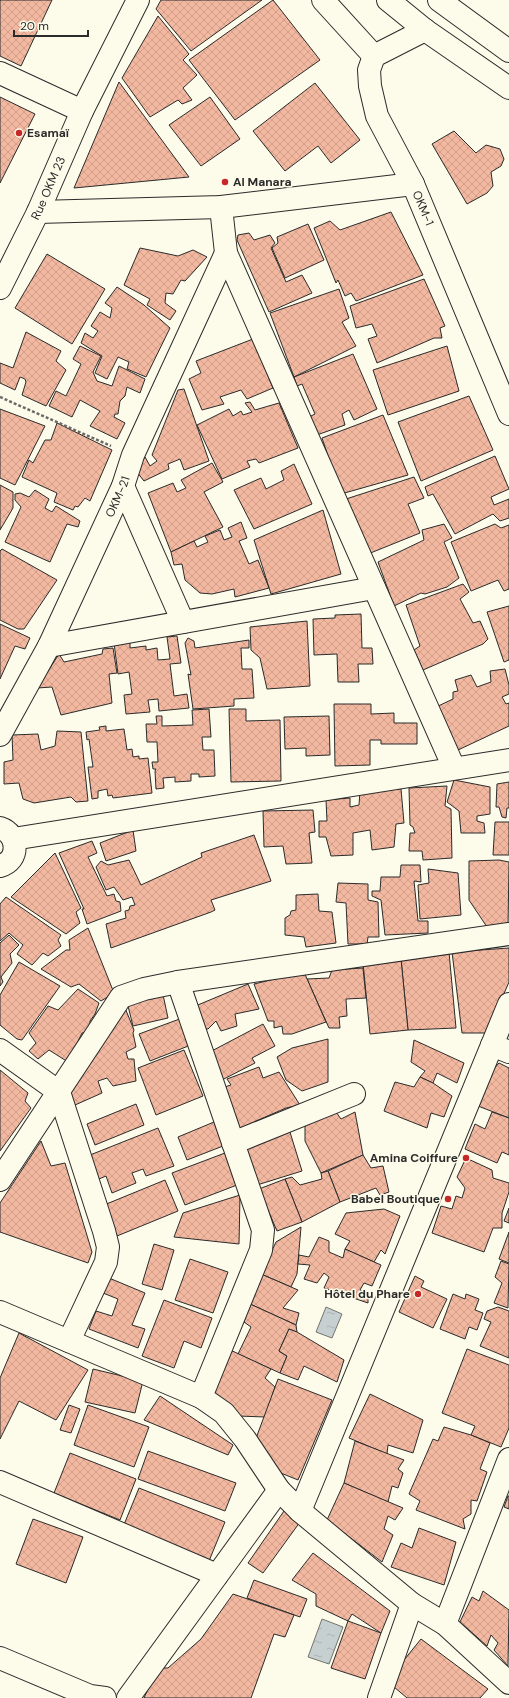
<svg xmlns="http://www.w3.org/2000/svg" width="509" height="1698" font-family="'DM Sans',sans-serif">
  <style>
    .water { fill: url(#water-ripples); stroke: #74746e }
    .building { fill: url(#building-cross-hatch); stroke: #2b2b2b }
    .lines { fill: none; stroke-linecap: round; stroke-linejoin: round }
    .minor-casing { stroke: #2b2b2b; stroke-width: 24 }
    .tertiary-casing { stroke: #2b2b2b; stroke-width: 24 }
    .trunk-casing { stroke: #2b2b2b; stroke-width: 24 }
    .path { stroke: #6a6964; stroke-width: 2.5; stroke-dasharray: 3 2; stroke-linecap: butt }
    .minor { stroke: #fdfbea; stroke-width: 22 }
    .tertiary { stroke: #fdfbea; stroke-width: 22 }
    .trunk { stroke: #fdfbea; stroke-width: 22 }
    .poi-dot { fill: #c62828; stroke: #fdfbea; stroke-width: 1.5 }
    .labels { text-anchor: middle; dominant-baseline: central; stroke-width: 3; stroke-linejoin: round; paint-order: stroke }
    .poi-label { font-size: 12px; font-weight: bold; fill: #2b2b2b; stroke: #fdfbea; text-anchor: end }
    .street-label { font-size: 12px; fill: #2b2b2b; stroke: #fdfbea }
  </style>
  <defs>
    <pattern id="water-ripples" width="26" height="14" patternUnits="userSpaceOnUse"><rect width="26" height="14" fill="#c7d0d0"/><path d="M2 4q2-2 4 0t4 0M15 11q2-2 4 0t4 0" fill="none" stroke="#abb3b3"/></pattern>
    <pattern id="building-cross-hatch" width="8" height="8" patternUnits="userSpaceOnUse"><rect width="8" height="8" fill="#f2b8a0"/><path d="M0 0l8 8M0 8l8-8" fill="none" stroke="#d09e8a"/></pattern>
  </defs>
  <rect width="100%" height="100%" fill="#fdfbea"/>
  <g class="water">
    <path d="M326 1307 342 1314 332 1338 316 1332Z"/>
    <path d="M322 1619 343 1627 329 1664 308 1657Z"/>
  </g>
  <g class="building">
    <path d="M0 0H52L21 66 0 56Z"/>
    <path d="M161 0H262L191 51 156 9Z"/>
    <path d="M273 0 320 60 235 120 189 60Z"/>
    <path d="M158 16 189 54 183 60 197 75 183 88 192 100 182 104 178 100 150 117 122 78Z"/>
    <path d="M119 82 189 177 74 188Z"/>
    <path d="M315 83 360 140 331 163 318 146 285 171 253 131Z"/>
    <path d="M0 97 35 114 0 183Z"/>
    <path d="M210 97 240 139 201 166 169 125Z"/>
    <path d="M454 131 476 153 486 145 500 149 504 159 501 166 491 172 493 186 487 193 467 204 432 144Z"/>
    <path d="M391 212 423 275 356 301 351 293 345 296 338 280 336 283 314 228 330 221 340 230Z"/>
    <path d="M308 224 324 260 285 278 272 248 278 243 277 237Z"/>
    <path d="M249 233 254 240 270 235 275 243 271 248 286 282 302 275 312 293 269 312 237 240 238 235Z"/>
    <path d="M140 248 178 256 193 250 207 257 185 281 181 280 173 294 166 293 165 303 176 311 170 320 147 305 150 299 124 285Z"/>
    <path d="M47 254 105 289 72 344 15 308Z"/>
    <path d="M424 279 445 326 440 328 442 338H434L377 363 368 339 377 336 372 324 356 328 350 306Z"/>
    <path d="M117 287 144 305 170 328 146 377 127 369 129 362 118 357 107 379 95 373 102 356 81 343 85 333 93 338 98 331 91 326 100 312 110 318 112 308 105 303Z"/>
    <path d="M339 289 349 318 342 322 356 346 294 377 270 313Z"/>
    <path d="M26 332 61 351 56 361 66 370 46 406 22 395 26 382 25 379 20 377 15 390 0 383V363L13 368Z"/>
    <path d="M253 339 273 388 247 399 241 390 220 397 224 404 202 410 189 379 201 373 196 361Z"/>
    <path d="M80 346 101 356 93 372 97 381 112 386 119 366 145 379 140 393 127 387 125 396 120 401 118 414H115L114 417 125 423 117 439 90 426 100 411 80 400 72 417 49 406 56 391 66 396 81 364 73 359Z"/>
    <path d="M447 346 459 391 388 415 373 370Z"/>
    <path d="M353 354 377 409 354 420 349 410 342 414 345 425 314 436 307 418 315 414 302 384 297 386 294 377Z"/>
    <path d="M184 389 209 461 184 470 180 459 168 464 169 469 144 481 136 471 145 457 150 466 157 461 152 455 178 390Z"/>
    <path d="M469 396 493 450 421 481 398 422Z"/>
    <path d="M250 402 255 410 279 403 298 448 259 463 256 459 247 461 250 467 222 479 197 425 229 409 233 416 241 411 243 415 252 412 245 403Z"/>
    <path d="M0 409 45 426 15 485 0 478Z"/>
    <path d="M383 415 408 475 341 494 322 438Z"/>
    <path d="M57 423 112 450 90 501 85 498 78 507 75 506 73 510 54 502 57 493 22 477 29 460 33 463 45 440H51Z"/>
    <path d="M495 456 509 489 491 497 494 505 509 499V518L500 521 493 514 455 534 433 494 428 496 425 487Z"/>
    <path d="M212 463 223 482 204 492 223 527 171 552 148 493 173 483 177 492 186 488 181 480Z"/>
    <path d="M294 464 312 504 254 529 234 490 261 478 266 489 284 480 281 471Z"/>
    <path d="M414 477 424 498 408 504 420 533 368 554 346 499Z"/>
    <path d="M0 485 13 492V508L0 530Z"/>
    <path d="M35 490 49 499 45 508 52 512 56 506 80 521 78 527 67 524 50 562 5 542 21 507 15 500V494L20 493 29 497Z"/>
    <path d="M323 510 341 574 271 594 254 540Z"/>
    <path d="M241 522 247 538 239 541 249 564 258 560 269 588 235 597 234 589 212 594 200 593 185 580 182 564 174 565 171 552 194 541 197 547 208 542 205 536 220 530 224 540 232 537 228 528Z"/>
    <path d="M444 524 452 538 444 542 459 578 447 587 425 594 421 593 394 606 378 562 424 540 422 530Z"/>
    <path d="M495 524 501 528 509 525V589L504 591 498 580 471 591 451 542Z"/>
    <path d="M2 549 57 580 24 629H18L0 620V551Z"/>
    <path d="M463 584 469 592 460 599 473 623 480 621 488 639 483 644 423 670 414 650 420 646 406 605Z"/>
    <path d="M509 606V660L504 662 487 612Z"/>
    <path d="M361 614 362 648H372L373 664H358L359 682H338L337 654 314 655 313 619 335 618V615Z"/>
    <path d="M307 621 310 686 267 689 260 658 251 650 250 627Z"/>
    <path d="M0 624 30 638 25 649 15 646 0 679Z"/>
    <path d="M177 636 181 663 170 664 174 696 187 694 189 708 159 711 158 699 148 700 150 712 126 714 124 695 132 694 129 672 118 674 114 643 130 641V648L146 646V650L157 648 158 660 170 659 167 637Z"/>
    <path d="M188 638 194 641 195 648 249 640V648H241L242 669H252L254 698 234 699V706L193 709 188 674 191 675 185 643Z"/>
    <path d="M113 648 117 673 109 674 112 703 61 715 52 687 37 688 59 654 64 662 102 654 103 649Z"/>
    <path d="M505 669 509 685V694L502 697 506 704 509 703V726L458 750 434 708 453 699V692L458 691 455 680 471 675 477 687 491 682 490 671Z"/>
    <path d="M334 704H371V714L394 713V723H417V744H381V740H370V765L335 766Z"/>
    <path d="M209 709 211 737H202L203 750H214L215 776 199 777V774H191V781L175 782V777L163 778 164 788 156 789 155 771 156 769H153L152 762H158L157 742H147L146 724H157L156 716H162V726L193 725 192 710Z"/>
    <path d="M229 709H246V721L280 720 281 781 231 782Z"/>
    <path d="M329 716 330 755 306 756V748L285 749 284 717Z"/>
    <path d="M106 726V731L124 729 127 750 132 749 133 757 139 756V759L148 758 152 793 113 798 112 795 108 796 107 789 98 791V798L92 799 88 767H93L89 739 87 740 86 732 100 730 99 727Z"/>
    <path d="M57 731 81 732 88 801 76 802 71 797 34 803 23 799 19 783 4 784V762L13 760 12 735 38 734 41 750 55 746Z"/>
    <path d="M454 780 490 787V814L477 816V821L484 823 485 833H461L459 811 447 802Z"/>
    <path d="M509 782V808H507L506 818 502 817 499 807H496L497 784Z"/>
    <path d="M447 786 445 806 451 809 452 858 423 860 422 851H409L410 833H415L413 827 410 825 409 788Z"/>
    <path d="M401 789 404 823 396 824 394 847 372 850 370 830 353 833V855L331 856 326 837H319V821H327L326 800 350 798V807L359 805 360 791Z"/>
    <path d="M313 810 315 832 309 833 312 863 286 864 283 846 264 847 263 811Z"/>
    <path d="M495 822H509V855H493Z"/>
    <path d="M133 830 136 851 106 861 100 843Z"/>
    <path d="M254 835 271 881 211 900 215 910 211 912 111 948 106 924 126 918 125 911 129 910 130 906 135 905 132 897 123 900 114 887 106 890 96 867 101 861 108 865 129 860 141 885 202 857 201 853Z"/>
    <path d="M92 841 97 853 88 857 107 896 114 894 116 901 120 902 121 911 87 924 82 909H84L59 853Z"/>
    <path d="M55 853 81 908 76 912 80 923 66 934 11 897Z"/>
    <path d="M499 860 509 862 508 929 489 930 469 900V861Z"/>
    <path d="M401 865H420L421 882 414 881 418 921H428V933L385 935 381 900 372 896V891H380L381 877H400Z"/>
    <path d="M428 869 458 873 461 915 420 919 418 885 429 883Z"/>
    <path d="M338 883 368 884V900L378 902 379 937H368L367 944H348L346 903 336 902Z"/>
    <path d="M318 894 319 911 332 912 336 943 306 947 304 937 285 935V918L290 915 291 911 296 910V895Z"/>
    <path d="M6 897 61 935 58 940 61 946 48 956 43 953 32 965 17 954 23 945 9 933 0 941V904Z"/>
    <path d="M88 928 114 993 101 1001 79 984 71 987 41 969 66 950H70L69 940Z"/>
    <path d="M9 935 19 945 10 954 12 963 1 977 3 982 0 986V943Z"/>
    <path d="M509 948V982L487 1033H462L452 952Z"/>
    <path d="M449 952 456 1028 408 1030 401 959Z"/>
    <path d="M401 959 408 1030 370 1034 363 963Z"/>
    <path d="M19 962 60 986 22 1040 17 1039 0 1025V995Z"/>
    <path d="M363 968 366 998 346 999 347 1016 339 1017 340 1028H329L307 979 329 978 332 970Z"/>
    <path d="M304 972 326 1022 292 1034H283L282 1026 274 1028V1021H268L254 984Z"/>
    <path d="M248 984 259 1009 235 1014 237 1026 221 1031 216 1021 208 1029 199 1028 193 1007Z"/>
    <path d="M78 989 99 1003 95 1014 90 1021V1031L82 1033 68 1062 49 1050 38 1059 29 1051 36 1043 29 1033 48 1006 58 1010Z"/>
    <path d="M162 990 168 1018 133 1026 126 998Z"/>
    <path d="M123 1003 134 1030 133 1033 136 1047 126 1052 128 1059H134L136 1081 113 1086 107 1078 98 1081 102 1093 75 1105 67 1089Z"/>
    <path d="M185 1017 196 1043 150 1061 139 1034Z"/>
    <path d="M263 1024 275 1046 252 1058 255 1063 220 1081 206 1054Z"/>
    <path d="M328 1039V1082L302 1091 286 1080 277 1057 292 1048Z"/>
    <path d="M414 1040 464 1063 457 1083 437 1073 433 1083 420 1077 425 1071 411 1062Z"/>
    <path d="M184 1050 203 1096 156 1115 138 1068Z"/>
    <path d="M499 1063 509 1068V1118L478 1106 492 1071Z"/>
    <path d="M259 1067 263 1078 279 1072 300 1105 286 1108 233 1131 218 1089 231 1085 227 1079Z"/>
    <path d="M0 1070 28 1093 25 1101 31 1108 0 1151Z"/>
    <path d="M420 1077 433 1083 452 1096 444 1117 431 1113 427 1128 384 1111 395 1082 414 1087Z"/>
    <path d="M136 1104 144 1125 95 1145 87 1124Z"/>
    <path d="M336 1112 341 1119 355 1112 363 1155 321 1173 305 1141V1124Z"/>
    <path d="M492 1112 509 1118V1155L502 1152 497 1163 465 1149 475 1124 485 1129Z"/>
    <path d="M214 1122 223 1146 187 1160 178 1137Z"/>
    <path d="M158 1128 174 1166 146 1176 143 1169 132 1173 136 1183 112 1193 106 1176 99 1179 90 1155Z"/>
    <path d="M289 1129 302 1171 257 1185 244 1143Z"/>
    <path d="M41 1141 51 1166 65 1163 92 1252 88 1263 0 1232V1203Z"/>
    <path d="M225 1153 237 1185 185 1205 172 1173Z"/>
    <path d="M363 1155 371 1168 383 1166 389 1192 380 1195 376 1188 340 1202 328 1171Z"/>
    <path d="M466 1158 492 1170 493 1178 509 1183V1192L502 1213V1228H493L484 1252 432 1233 441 1206 452 1209 456 1196 462 1198 465 1188 457 1177Z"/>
    <path d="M328 1171 340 1202 302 1222 285 1179 292 1177 300 1185 322 1179 321 1173Z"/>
    <path d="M285 1179 302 1222 277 1231 259 1189Z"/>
    <path d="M165 1180 178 1211 117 1236 104 1205Z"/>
    <path d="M240 1195 239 1244 174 1237 183 1213Z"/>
    <path d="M509 1208V1223L504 1221Z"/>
    <path d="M384 1209 400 1216 385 1254 381 1250 374 1262 345 1249 350 1241 335 1234 346 1213Z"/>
    <path d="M301 1227 297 1274 291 1287 261 1274 276 1242Z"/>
    <path d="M509 1232V1263L499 1259Z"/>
    <path d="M319 1237 329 1241V1252L343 1258 345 1249 381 1265 372 1286 364 1283 360 1290 368 1295V1303L324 1288 329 1277 324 1273 317 1283 304 1279 310 1265 298 1264 299 1255 309 1257Z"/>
    <path d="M154 1244 174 1250 162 1290 142 1284Z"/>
    <path d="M190 1259 228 1272 213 1313 175 1300Z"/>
    <path d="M501 1261 509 1264 508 1308 494 1303 502 1283 495 1277Z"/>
    <path d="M261 1274 298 1290 283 1308 299 1313 296 1325 250 1304Z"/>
    <path d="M415 1276 424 1281 421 1287 447 1299 433 1328 399 1312Z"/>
    <path d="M109 1278 145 1293 132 1325 145 1329 138 1348 89 1329 96 1311 112 1316 118 1299 103 1293Z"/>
    <path d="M453 1294 465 1299 466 1294 479 1299 475 1310 483 1313 477 1330 469 1327 465 1339 440 1329Z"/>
    <path d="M164 1300 212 1318 201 1348 184 1341 174 1368 142 1356Z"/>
    <path d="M250 1304 296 1325 297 1332 289 1329 279 1351 287 1356 280 1373 238 1354 251 1327 244 1322Z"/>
    <path d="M498 1307 509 1311V1358L480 1346 491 1322 484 1319 487 1311Z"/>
    <path d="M289 1329 297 1332 344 1360 337 1382 304 1366 298 1380 280 1373 287 1356 279 1351Z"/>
    <path d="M19 1333 88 1370 56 1420 19 1401 0 1439V1378Z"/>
    <path d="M226 1348 271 1369 265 1378 275 1387 265 1417 238 1416 207 1389Z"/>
    <path d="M467 1349 509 1365V1428L501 1447 471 1435 475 1426 442 1413Z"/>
    <path d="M93 1369 143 1381 135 1413 85 1402Z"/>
    <path d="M278 1379 332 1400 298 1480 271 1469 255 1441Z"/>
    <path d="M370 1394 423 1420 413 1453 388 1445 387 1454 349 1438Z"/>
    <path d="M160 1396 233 1445 228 1455 144 1420Z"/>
    <path d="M69 1405 80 1409 71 1433 60 1430Z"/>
    <path d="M88 1405 149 1427 134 1467 74 1445Z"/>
    <path d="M444 1427 471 1435 490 1443 480 1469 487 1472 477 1501 471 1500V1514L463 1519 465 1529 416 1510 420 1501 409 1494 433 1439 438 1441Z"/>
    <path d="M355 1441 404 1460 398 1469 403 1473 398 1488 392 1486 388 1502 344 1483Z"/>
    <path d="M148 1451 236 1483 225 1511 138 1479Z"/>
    <path d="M70 1453 136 1479 120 1520 54 1493Z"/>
    <path d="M344 1483 403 1508 395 1520 388 1516 384 1529 393 1535 382 1562 327 1520Z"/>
    <path d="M139 1488 225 1522 209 1561 123 1527Z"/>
    <path d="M508 1496H509V1509L504 1507Z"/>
    <path d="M284 1511 300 1522 263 1573 248 1563Z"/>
    <path d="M33 1519 83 1537 66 1583 16 1564Z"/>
    <path d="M419 1528 456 1542 444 1585 391 1567 401 1543 412 1548Z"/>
    <path d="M313 1553 390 1611 381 1633 352 1614 348 1621 316 1606V1594L292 1580Z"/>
    <path d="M254 1580 307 1599 300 1617 247 1598Z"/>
    <path d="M483 1591 509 1610 508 1666 494 1650 498 1643 491 1635 487 1646 460 1622 472 1597 479 1601Z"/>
    <path d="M233 1594 294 1615 285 1637 274 1634 251 1698H144L157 1668H168L201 1639Z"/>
    <path d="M348 1621 381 1633 365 1679 331 1668Z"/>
    <path d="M421 1639 488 1689 480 1698H407L387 1681Z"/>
  </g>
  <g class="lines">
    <g class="minor-casing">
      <g id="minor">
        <path d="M323 0 374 56"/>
        <path id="s1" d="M425 30 374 56 369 70 370 86 377 116 413 184 509 414"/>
        <path d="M0 73 82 111"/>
        <path d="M221 207 226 253 454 768"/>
        <path d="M38 212 221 207 413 184"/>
        <path d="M123 486 183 622"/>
        <path d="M49 646 374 588"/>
        <path id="s2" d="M0 735 49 646 123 486 133 455 226 253"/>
        <path d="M0 828C19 834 20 861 0 866"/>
        <path d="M13 839 509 760"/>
        <path d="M178 982 263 1230 261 1250 201 1397"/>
        <path d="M492 1045 509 1052"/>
        <path d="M0 1050 59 1092 104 1231 108 1247 106 1262 69 1341"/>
        <path d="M233 1143 354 1094"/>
        <path d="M0 1180 121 997 144 989 178 982 509 934"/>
        <path d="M0 1312 201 1397 224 1413 245 1439 279 1490 300 1511 412 1604 445 1624 509 1683"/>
        <path d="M0 1482 217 1575"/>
        <path d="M300 1511 509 1004"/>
        <path d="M445 1624 509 1459"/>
        <path d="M0 1658 90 1696 105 1698"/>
        <path d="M128 1698 279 1490"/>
        <path d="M379 1698 412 1604"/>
      </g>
    </g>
    <g class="tertiary-casing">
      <g id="tertiary">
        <path id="s3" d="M0 288 38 212 82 111 138 0"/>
      </g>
    </g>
    <g class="trunk-casing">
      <g id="trunk">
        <path d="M388 0 425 30 509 88"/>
        <path d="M439 0 509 51"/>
      </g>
    </g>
    <path class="path" d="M0 397 111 446"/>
    <use href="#minor" class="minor"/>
    <use href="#tertiary" class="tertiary"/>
    <use href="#trunk" class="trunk"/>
  </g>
  <g class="poi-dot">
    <circle cx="19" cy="133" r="4"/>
    <circle cx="225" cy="182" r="4"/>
    <circle cx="466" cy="1158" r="4"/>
    <circle cx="448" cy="1199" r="4"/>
    <circle cx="418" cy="1294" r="4"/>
  </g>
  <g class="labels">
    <g class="poi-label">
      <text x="27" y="133" text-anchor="start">Esamaï</text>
      <text x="233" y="182" text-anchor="start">Al Manara</text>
      <text x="458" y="1158">Amina Coiffure</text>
      <text x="440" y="1199">Babel Boutique</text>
      <text x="410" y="1294">Hôtel du Phare</text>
    </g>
    <g class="street-label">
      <text stroke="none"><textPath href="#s3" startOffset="111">Rue OKM 23</textPath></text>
      <text stroke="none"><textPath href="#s1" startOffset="222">OKM-1</textPath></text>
      <text stroke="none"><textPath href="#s2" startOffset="266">OKM-21</textPath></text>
    </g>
  </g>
  <path d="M14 30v6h74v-6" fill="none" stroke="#2b2b2b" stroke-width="2"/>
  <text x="20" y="30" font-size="12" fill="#2b2b2b" stroke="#fdfbea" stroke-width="3" paint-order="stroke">20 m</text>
</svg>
